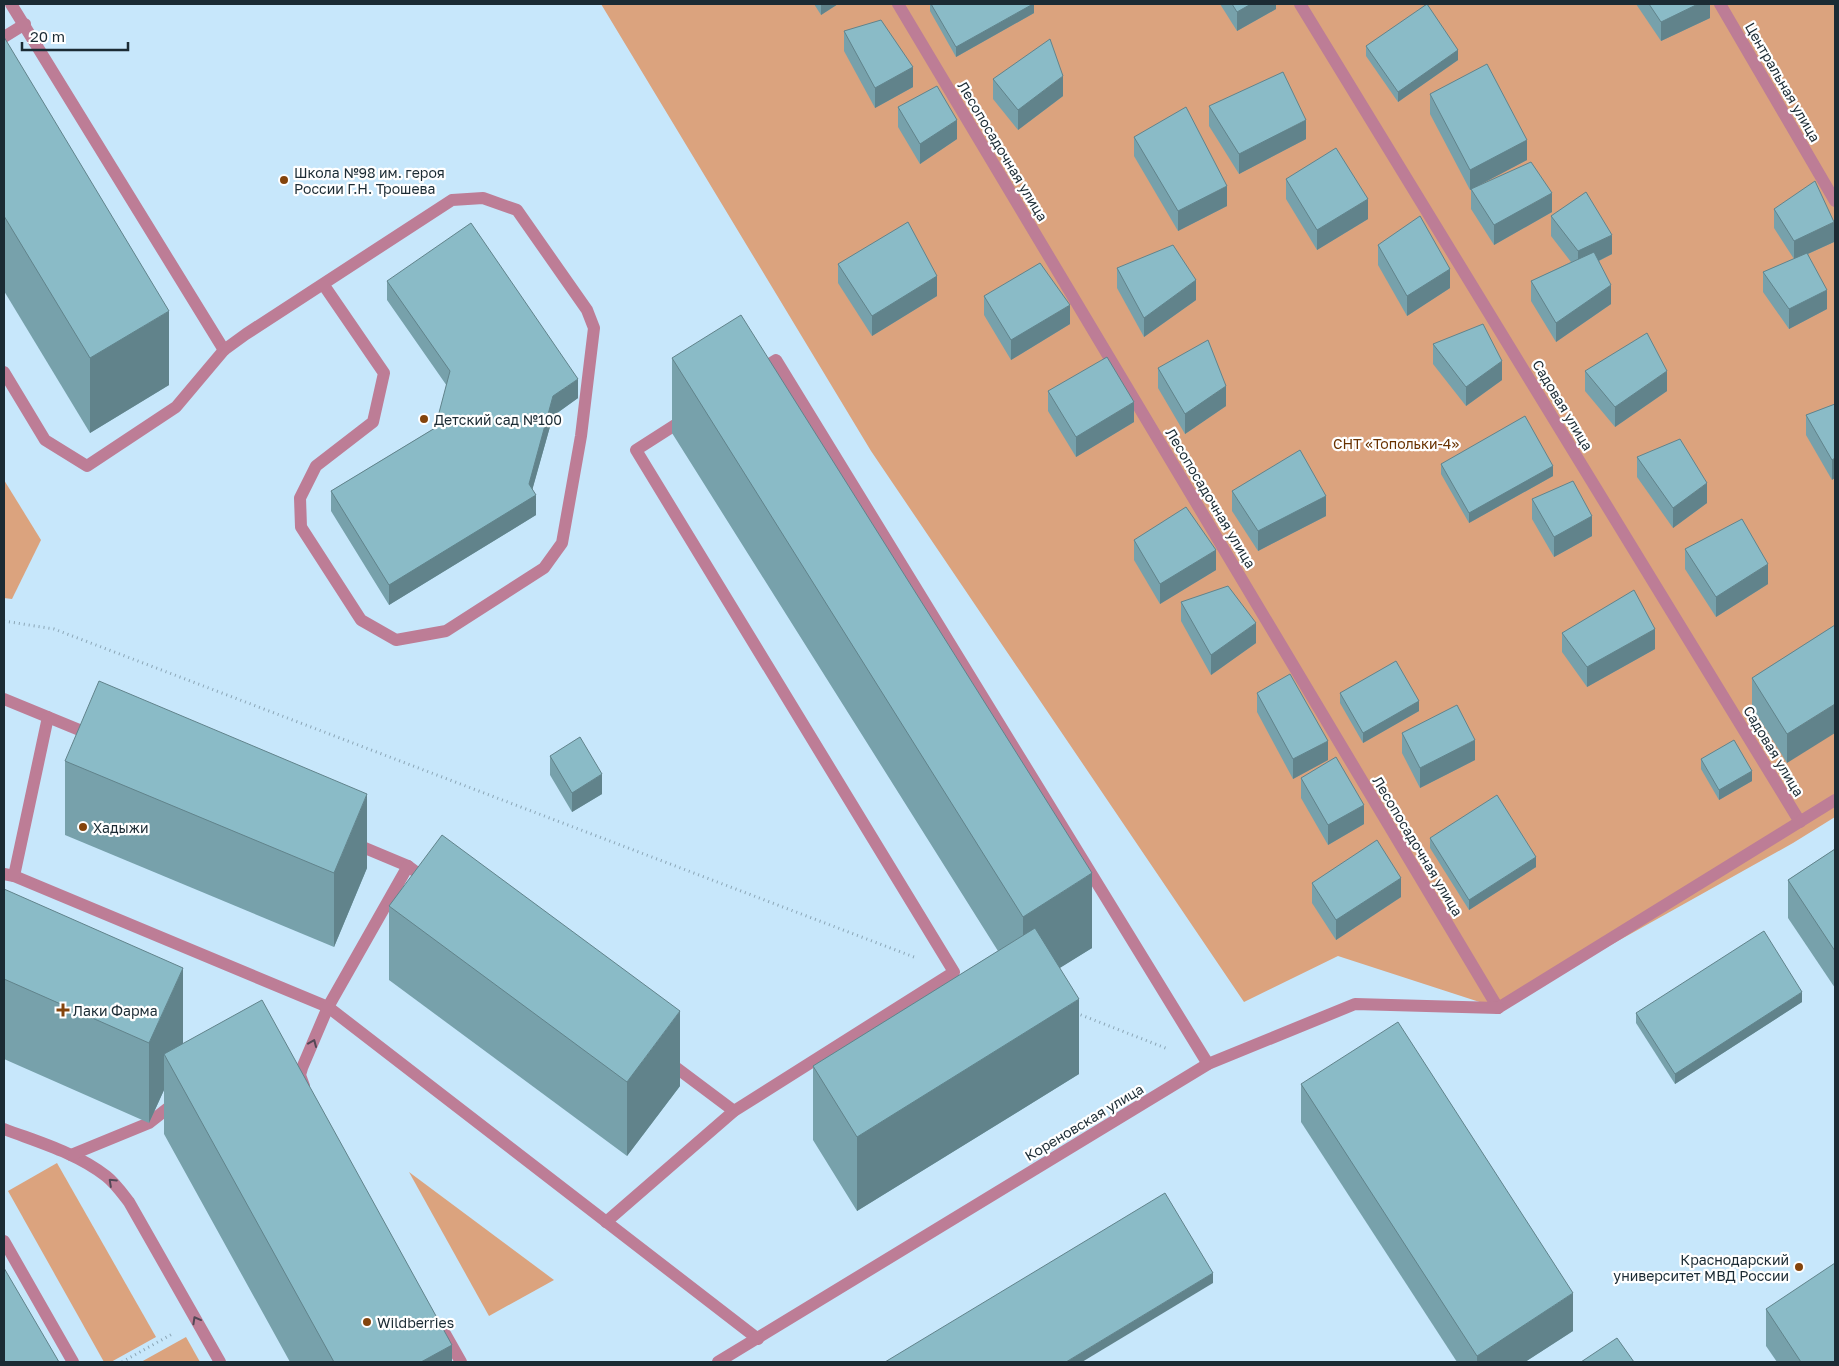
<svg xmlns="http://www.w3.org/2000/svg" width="1839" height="1366" font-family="'Golos Text',sans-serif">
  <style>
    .green { fill: #dba37e }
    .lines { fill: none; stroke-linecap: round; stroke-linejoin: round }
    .path { stroke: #8ba6b6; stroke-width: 3; stroke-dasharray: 1 4; stroke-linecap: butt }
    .service { stroke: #bd7d96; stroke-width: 12 }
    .minor { stroke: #bd7d96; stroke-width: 12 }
    .wall { fill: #77a1ab }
    .shaded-wall { fill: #61838b }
    .building { fill: #8abbc7; stroke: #61838b }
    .oneway { stroke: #544856 }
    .poi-dot { fill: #84440c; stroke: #fff; stroke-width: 2 }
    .labels { text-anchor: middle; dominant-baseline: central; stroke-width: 4.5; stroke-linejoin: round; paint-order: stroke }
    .street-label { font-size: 14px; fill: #1b2b34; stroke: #fff }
    .poi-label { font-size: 14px; fill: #1b2b34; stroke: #fff; text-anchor: start }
    .park-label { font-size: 14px; fill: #693201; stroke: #fff }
  </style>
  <rect width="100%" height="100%" fill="#c7e7fb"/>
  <g class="green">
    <path d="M601 4H1835V817L1793 843 1498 1008 1338 956 1244 1002 871 451Z"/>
    <path d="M4 480 41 540 12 599 4 598Z"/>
    <path d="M57 1163 156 1337 111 1362H104L8 1191Z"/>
    <path d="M409 1172 554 1280 489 1316Z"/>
    <path d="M186 1337 200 1362H141Z"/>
  </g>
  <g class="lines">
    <g class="path">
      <path d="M4 621 54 629 914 957"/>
      <path d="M1076 1013 1168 1049"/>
      <path d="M122 1362 174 1333"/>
    </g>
    <g class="service">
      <path d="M11 4 224 350"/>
      <path d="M4 37 25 24"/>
      <path d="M4 372 45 440 87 466 176 407 224 350 246 334 452 200 483 198 517 210 587 310 594 328 581 436 562 543 544 568 446 631 396 640 361 620 301 527 300 498 316 466 373 422 384 373 323 284"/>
      <path d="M757 372 776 360 1208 1064"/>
      <path d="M4 699 94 736"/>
      <path d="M353 843 408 866 428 881"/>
      <path d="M4 874 14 876 328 1007 758 1339"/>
      <path d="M14 876 48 717"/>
      <path d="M666 1060 734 1111"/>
      <path d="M304 1086 300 1075 302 1068 328 1007 408 866"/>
      <path d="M4 1129C38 1142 77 1153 106 1176 115 1183 122 1193 129 1202L220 1362"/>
      <path d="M71 1155 149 1123 177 1101"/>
      <path d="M606 1222 734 1111 954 972 636 450 686 418"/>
      <path d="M4 1241 73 1362"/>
      <path d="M444 1332 461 1362"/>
    </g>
    <g class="minor">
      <path d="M898 4 1498 1008"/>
      <path d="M1300 4 1800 822"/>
      <path d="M1720 4 1835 201"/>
      <path d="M1498 1008 1835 800"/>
      <path d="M718 1362 1208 1064 1355 1004 1498 1008"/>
    </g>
  </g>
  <g class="wall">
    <path d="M814 4H838L821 15Z"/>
    <path d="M930 4H1034V13L956 57 930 11Z"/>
    <path d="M1220 4H1276V9L1237 31Z"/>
    <path d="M1636 4H1710V18L1661 41Z"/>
    <path d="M844 31 913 87 875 108 844 51Z"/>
    <path d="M4 37 169 385 90 433 4 291Z"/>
    <path d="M1366 46 1458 60 1398 102 1366 56Z"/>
    <path d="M993 79 1063 96 1018 130 993 99Z"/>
    <path d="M1430 94 1527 160 1470 190 1430 114Z"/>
    <path d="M1209 106 1306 139 1239 174 1209 126Z"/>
    <path d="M898 107 957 139 920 164 898 127Z"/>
    <path d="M1134 137 1227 206 1178 231 1134 156Z"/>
    <path d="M1286 179 1368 219 1317 250 1286 199Z"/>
    <path d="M1471 189 1552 212 1494 245 1471 209Z"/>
    <path d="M1774 209 1834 242 1808 254 1827 309 1789 329 1763 292V272L1794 259 1774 228Z"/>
    <path d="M1551 216 1612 254 1599 261 1611 304 1556 342 1531 301V281L1571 262 1551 236Z"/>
    <path d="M1378 245 1450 288 1407 316 1378 265Z"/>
    <path d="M838 264 937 296 872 336 838 283Z"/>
    <path d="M1117 268 1196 300 1144 337 1117 288Z"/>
    <path d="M387 281 578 398 553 416 532 490 536 515 389 605 331 511V491L435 428 447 386 387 300Z"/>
    <path d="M984 296 1070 324 1011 360 984 315Z"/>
    <path d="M1433 344 1502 380 1466 406 1433 364Z"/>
    <path d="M672 358 1092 948 1059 968 1079 1074 857 1211 813 1140V1066L998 951 672 433Z"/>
    <path d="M1158 368 1226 406 1185 434 1158 388Z"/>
    <path d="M1585 371 1667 391 1615 427 1585 391Z"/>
    <path d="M1048 391 1134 422 1076 457 1048 411Z"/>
    <path d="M1835 404 1832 480 1806 435V415Z"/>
    <path d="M1637 457 1707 503 1673 528 1637 477Z"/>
    <path d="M1441 464 1553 476 1469 523 1441 474Z"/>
    <path d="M1232 491 1326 516 1258 551 1232 511Z"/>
    <path d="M1532 499 1592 536 1554 557 1532 519Z"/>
    <path d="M1134 540 1216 570 1160 604 1134 560Z"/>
    <path d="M1685 549 1768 584 1716 617 1685 569Z"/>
    <path d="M1181 602 1256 643 1211 675 1181 621Z"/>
    <path d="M1835 625 1787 763 1752 707V678Z"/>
    <path d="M1562 633 1655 649 1587 687 1562 652Z"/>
    <path d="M1257 693 1328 760 1293 779 1257 712Z"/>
    <path d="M1340 693 1419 711 1363 743 1340 703Z"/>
    <path d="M1402 733 1475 760 1420 788 1402 753Z"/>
    <path d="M550 756 602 794 572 812 550 775Z"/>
    <path d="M1701 759 1752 781 1719 800 1701 769Z"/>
    <path d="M65 761 367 868 334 947 65 835Z"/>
    <path d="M1301 778 1364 824 1328 845 1301 798Z"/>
    <path d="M1430 838 1536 867 1469 910 1430 848Z"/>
    <path d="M1835 849V988L1788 918V880Z"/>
    <path d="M1312 883 1401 897 1336 940 1312 903Z"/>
    <path d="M4 889 183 1044 452 1362H290L164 1134V1090L149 1123 4 1059Z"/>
    <path d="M389 906 680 1086 627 1156 389 980Z"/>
    <path d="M1802 1002 1675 1084 1636 1023V1013Z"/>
    <path d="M1301 1084 1573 1331 1525 1362H1457L1301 1122Z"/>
    <path d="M1766 1309 1835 1362H1777L1766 1346Z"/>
  </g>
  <g class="shaded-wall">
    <path d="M821 4H838L821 15Z"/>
    <path d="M1033 4H1034V13L956 57V47Z"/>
    <path d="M1251 4H1276V9L1237 31V12Z"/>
    <path d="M1698 4H1710V18L1661 41V22Z"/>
    <path d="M1458 50V60L1398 102V92Z"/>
    <path d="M913 67V87L875 108V88Z"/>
    <path d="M1063 76V96L1018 130V110Z"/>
    <path d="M957 120V139L920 164V144Z"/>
    <path d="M1306 120V139L1239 174V154Z"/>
    <path d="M1527 140V160L1470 190V170Z"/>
    <path d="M1227 186V206L1178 231V211Z"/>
    <path d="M1552 193V212L1494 245V225Z"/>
    <path d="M1368 199V219L1317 250V230Z"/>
    <path d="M1834 222V242L1794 260V241Z"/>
    <path d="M1612 235V254L1578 271V251Z"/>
    <path d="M1450 269V288L1407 316V296Z"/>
    <path d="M937 276V296L872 336V316Z"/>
    <path d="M1196 280V300L1144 337V318Z"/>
    <path d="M1611 285V304L1556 342V323Z"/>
    <path d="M1827 290V309L1789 329V309Z"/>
    <path d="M1070 305V324L1011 360V340Z"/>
    <path d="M169 311V385L90 433V358Z"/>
    <path d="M1502 361V380L1466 406V387Z"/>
    <path d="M1667 371V391L1615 427V407Z"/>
    <path d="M578 379V398L553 416 530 498 536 495V515L389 605V585L529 484 553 396Z"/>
    <path d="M1226 386V406L1185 434V414Z"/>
    <path d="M1134 402V422L1076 457V437Z"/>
    <path d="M1835 458V478L1832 480V460Z"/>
    <path d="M1553 466V476L1469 523V513Z"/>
    <path d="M1707 483V503L1673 528V508Z"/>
    <path d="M1326 496V516L1258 551V531Z"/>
    <path d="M1592 516V536L1554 557V537Z"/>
    <path d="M1216 550V570L1160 604V584Z"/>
    <path d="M1768 564V584L1716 617V597Z"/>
    <path d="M1256 623V643L1211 675V655Z"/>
    <path d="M1655 629V649L1587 687V667Z"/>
    <path d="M1419 701V711L1363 743V733Z"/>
    <path d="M1835 704V733L1787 763V734Z"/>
    <path d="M1475 740V760L1420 788V768Z"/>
    <path d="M1328 741V760L1293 779V759Z"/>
    <path d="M1752 771V781L1719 800V790Z"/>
    <path d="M602 774V794L572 812V793Z"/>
    <path d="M367 794V868L334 947V873Z"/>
    <path d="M1364 805V824L1328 845V825Z"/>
    <path d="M1536 857V867L1469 910V900Z"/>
    <path d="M1092 873V948L1023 991V917Z"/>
    <path d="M1401 878V897L1336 940V920Z"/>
    <path d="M183 968V1048L164 1054V1090L149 1123V1043Z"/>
    <path d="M1802 992V1002L1675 1084V1074Z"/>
    <path d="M1079 999V1074L857 1211V1137Z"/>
    <path d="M680 1011V1086L627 1156V1082Z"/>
    <path d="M1213 1273V1283L1082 1362H1066Z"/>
    <path d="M1573 1293V1331L1525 1362H1477V1356Z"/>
    <path d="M452 1345V1362H421Z"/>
  </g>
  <g class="building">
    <path d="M931 4H1033L956 47Z"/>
    <path d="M1232 4H1251L1237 12Z"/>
    <path d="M1427 4 1458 50 1398 92 1366 46Z"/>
    <path d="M1649 4H1698L1661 22Z"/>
    <path d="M881 20 913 67 875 88 844 31Z"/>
    <path d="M4 37 169 311 90 358 4 216Z"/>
    <path d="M1050 39 1063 76 1018 110 993 79Z"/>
    <path d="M1487 64 1527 140 1470 170 1430 94Z"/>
    <path d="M1283 72 1306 120 1239 154 1209 106Z"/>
    <path d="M937 86 957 120 920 144 898 107Z"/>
    <path d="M1186 107 1227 186 1178 211 1134 137Z"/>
    <path d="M1336 148 1368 199 1317 230 1286 179Z"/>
    <path d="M1531 162 1552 193 1494 225 1471 189Z"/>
    <path d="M1815 181 1834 222 1794 241 1774 209Z"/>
    <path d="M1586 192 1612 235 1578 251 1551 216Z"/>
    <path d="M1420 216 1450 269 1407 296 1378 245Z"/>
    <path d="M908 222 937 276 872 316 838 264Z"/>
    <path d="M471 223 578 379 553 396 529 484 536 495 389 585 331 491 435 428 450 371 387 281Z"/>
    <path d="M1173 245 1196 280 1144 318 1117 268Z"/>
    <path d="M1594 252 1611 285 1556 323 1531 281Z"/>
    <path d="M1807 253 1827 290 1789 309 1763 272Z"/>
    <path d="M1040 263 1070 305 1011 340 984 296Z"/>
    <path d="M741 315 1092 873 1023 917 672 358Z"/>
    <path d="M1483 324 1502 361 1466 387 1433 344Z"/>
    <path d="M1647 333 1667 371 1615 407 1585 371Z"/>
    <path d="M1208 340 1226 386 1185 414 1158 368Z"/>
    <path d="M1107 357 1134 402 1076 437 1048 391Z"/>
    <path d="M1835 404V458L1832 460 1806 415Z"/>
    <path d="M1525 416 1553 466 1469 513 1441 464Z"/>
    <path d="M1680 439 1707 483 1673 508 1637 457Z"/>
    <path d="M1300 450 1326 496 1258 531 1232 491Z"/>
    <path d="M1573 481 1592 516 1554 537 1532 499Z"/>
    <path d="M1186 507 1216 550 1160 584 1134 540Z"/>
    <path d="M1742 519 1768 564 1716 597 1685 549Z"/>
    <path d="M1228 586 1256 623 1211 655 1181 602Z"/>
    <path d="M1634 590 1655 629 1587 667 1562 633Z"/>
    <path d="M1835 625V704L1787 734 1752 678Z"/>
    <path d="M1396 661 1419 701 1363 733 1340 693Z"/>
    <path d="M1290 674 1328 741 1293 759 1257 693Z"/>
    <path d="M99 681 367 794 334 873 65 761Z"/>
    <path d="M1457 705 1475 740 1420 768 1402 733Z"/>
    <path d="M580 737 602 774 572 793 550 756Z"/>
    <path d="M1734 740 1752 771 1719 790 1701 759Z"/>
    <path d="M1336 757 1364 805 1328 825 1301 778Z"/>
    <path d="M1497 795 1536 857 1469 900 1430 838Z"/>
    <path d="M442 835 680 1011 627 1082 389 906Z"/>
    <path d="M1377 840 1401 878 1336 920 1312 883Z"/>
    <path d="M1835 849V951L1788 880Z"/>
    <path d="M4 889 183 968 149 1043 4 979Z"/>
    <path d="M1035 928 1079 999 857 1137 813 1066Z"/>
    <path d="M1764 931 1802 992 1675 1074 1636 1013Z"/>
    <path d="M262 1000 452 1345 421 1362H334L164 1054Z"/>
    <path d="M1398 1022 1573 1293 1477 1356 1301 1084Z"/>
    <path d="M1165 1193 1213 1273 1066 1362H885Z"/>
    <path d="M1835 1263V1362H1801L1766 1309Z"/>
    <path d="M4 1268 59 1362H4Z"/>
    <path d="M1617 1338 1634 1362H1581Z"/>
  </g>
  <defs><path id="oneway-chevron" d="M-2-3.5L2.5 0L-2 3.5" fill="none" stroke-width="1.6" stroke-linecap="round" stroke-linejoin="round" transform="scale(1.25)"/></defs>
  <g class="oneway">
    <use href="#oneway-chevron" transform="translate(313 1043) rotate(-67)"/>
    <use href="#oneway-chevron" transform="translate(112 1182) rotate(-137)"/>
    <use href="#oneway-chevron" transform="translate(196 1320) rotate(-119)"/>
  </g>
  <g class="poi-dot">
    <circle cx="284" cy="180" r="5"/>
    <circle cx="424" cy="419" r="5"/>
    <circle cx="83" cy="827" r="5"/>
    <path d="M60.5 1002.5h5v5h5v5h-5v5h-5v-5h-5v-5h5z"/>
    <circle cx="1799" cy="1267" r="5"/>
    <circle cx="367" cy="1322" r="5"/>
  </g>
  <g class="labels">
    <g class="street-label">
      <text transform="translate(1783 82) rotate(60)">Центральная улица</text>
      <text transform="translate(1003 151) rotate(59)">Лесопосадочная улица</text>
      <text transform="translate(1563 405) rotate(59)">Садовая улица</text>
      <text transform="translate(1211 498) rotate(59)">Лесопосадочная улица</text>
      <text transform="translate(1774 751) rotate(59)">Садовая улица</text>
      <text transform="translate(1418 846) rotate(59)">Лесопосадочная улица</text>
      <text transform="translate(1084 1122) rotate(-31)">Кореновская улица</text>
    </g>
    <g class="poi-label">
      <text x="294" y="172">Школа №98 им. героя<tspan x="294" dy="16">России Г.Н. Трошева</tspan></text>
      <text x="434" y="419">Детский сад №100</text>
      <text x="93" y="827">Хадыжи</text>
      <text x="73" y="1010">Лаки Фарма</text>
      <text x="1789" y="1259" text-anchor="end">Краснодарский<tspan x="1789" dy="16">университет МВД России</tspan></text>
      <text x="377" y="1322">Wildberries</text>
    </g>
    <g class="park-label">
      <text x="1396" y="443">СНТ «Топольки-4»</text>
    </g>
  </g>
  <rect width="1839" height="1366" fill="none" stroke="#1b2b34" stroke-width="10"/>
  <path d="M22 42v8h106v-8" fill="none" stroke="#1b2b34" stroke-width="2.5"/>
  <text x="30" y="42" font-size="15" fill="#1b2b34" stroke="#ffffff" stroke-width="4" paint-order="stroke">20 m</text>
</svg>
